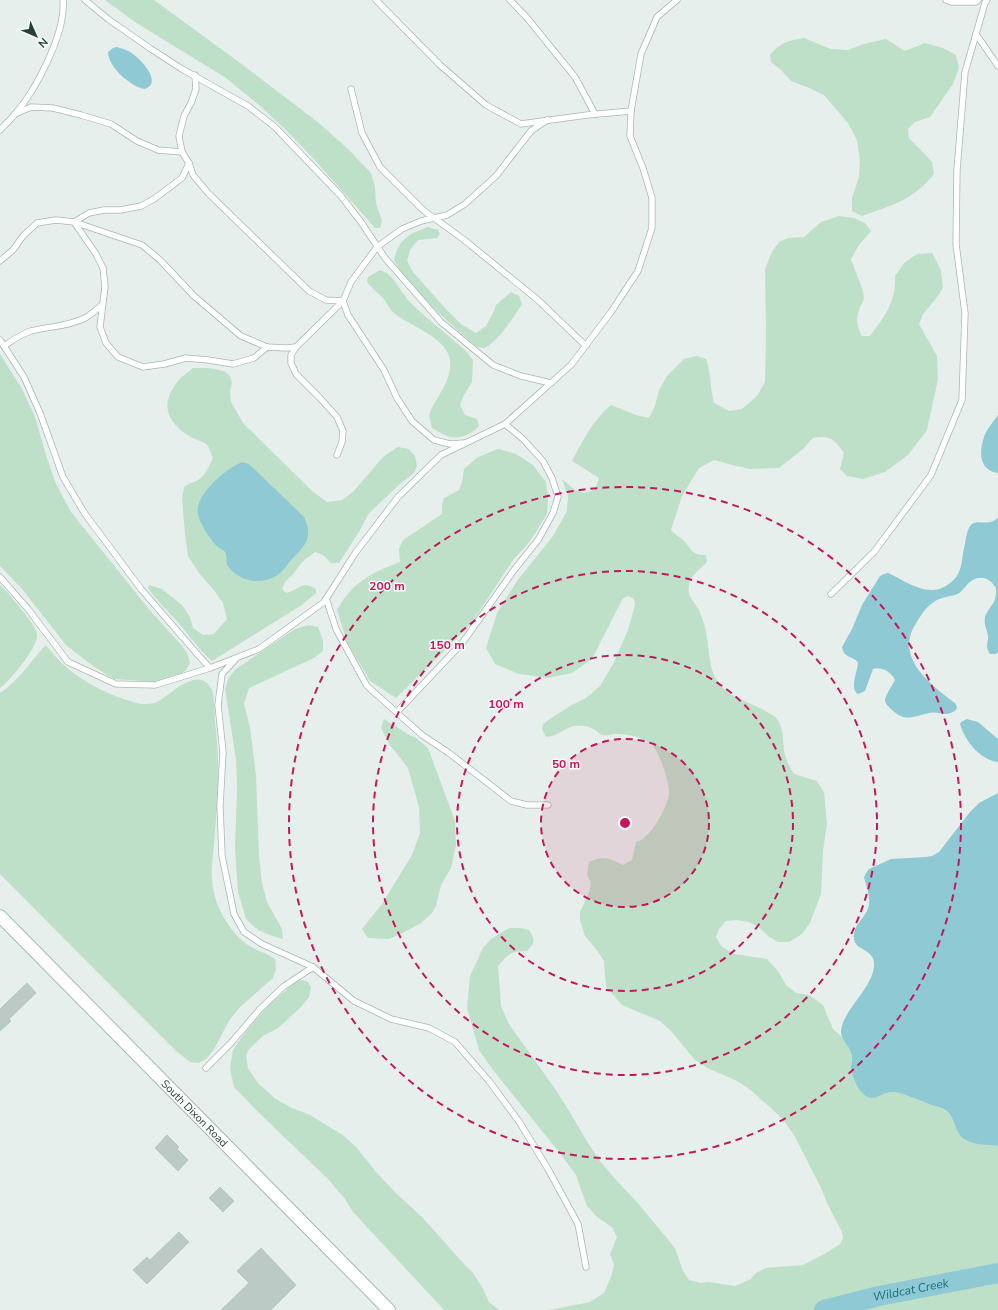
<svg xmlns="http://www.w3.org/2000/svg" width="998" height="1310" font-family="'Nunito Sans',sans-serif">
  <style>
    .green { fill: #bfe0c8 }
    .water { fill: #8ec9d4 }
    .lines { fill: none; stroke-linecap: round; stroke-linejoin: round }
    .river { stroke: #8ec9d4; stroke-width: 20 }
    .building { fill: #bbcac4; stroke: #b8c9c2 }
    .lane-casing { stroke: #a8b8b2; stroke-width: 7 }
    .secondary-casing { stroke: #a4bbb3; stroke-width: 14 }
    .lane { stroke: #fff; stroke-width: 5.5 }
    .secondary { stroke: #fff; stroke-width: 12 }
    .ring { fill: none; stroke: #c2185b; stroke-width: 2; stroke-dasharray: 7 5 }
    .labels { text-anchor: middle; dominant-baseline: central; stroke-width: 3; stroke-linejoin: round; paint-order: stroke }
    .street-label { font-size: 11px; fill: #24423a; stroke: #f7fbf9 }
    .water-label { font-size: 12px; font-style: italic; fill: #1c6f80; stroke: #f7fbf9 }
    .centre { fill: #c2185b; stroke: #f7fbf9; stroke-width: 2 }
    .ring-label { font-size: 12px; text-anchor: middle; font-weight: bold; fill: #c2185b; stroke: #f7fbf9; stroke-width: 3; stroke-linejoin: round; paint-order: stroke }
  </style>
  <rect width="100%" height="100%" fill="#e6efeb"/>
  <g class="green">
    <path d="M105 0H154L243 65 319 123 349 150 371 173 375 187 376 203 382 221 380 228H375L312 157 286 130 259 105 226 78 135 22Z"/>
    <path d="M804 38 831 49 848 50 864 44 886 39 905 51 925 43 943 48 956 55 959 68 953 84 930 117 915 122 908 129 909 138 932 162 934 174C913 200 893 205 862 216L852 211V198L859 177 860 160 857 140 848 123 824 95 807 87 791 81 781 70 771 62 770 55C780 42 789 41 804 38Z"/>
    <path d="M839 216 854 218 865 223 871 231 859 245 851 259C854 270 864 288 864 298 864 300 862 304 860 307 856 318 856 325 862 336H870C885 316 896 302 895 276L904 263 917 254 932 253 941 270 943 288 935 300 923 314 919 324 937 356 938 379 927 430 908 455 885 472 863 479 847 476 840 469 844 453C834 439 830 435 813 438L803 449 779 468 750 469 732 465 714 460 699 468 682 496 671 530C675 535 680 537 684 541 693 550 691 555 706 555L707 562C701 569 690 575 689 585 687 596 692 599 697 607 699 610 701 615 702 618 712 642 704 670 724 689 737 701 756 704 770 714 772 715 776 717 777 719 785 730 782 743 785 755 787 762 790 768 794 774L817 781 824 792 827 824 823 851 821 894 810 923 802 934 789 942H778L768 936 759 927 749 922 736 920 726 921 719 929 716 937 721 946 734 954 767 959 778 971 786 985 796 993 809 995 823 1005 833 1029 843 1038 852 1053 851 1067 854 1079 861 1091 877 1097 892 1091 916 1098 945 1110 949 1113 952 1118 992 1145 998 1146V1310H549L590 1302 604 1293 611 1277 614 1265 610 1254 617 1237 612 1227 597 1217 587 1206 576 1175 559 1152 493 1070 479 1050 467 1008 470 976 483 948 491 939 509 928H521L529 930C535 940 536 942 527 951 511 951 508 954 498 966L501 1006 509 1024 553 1086 568 1109 585 1138 599 1160 616 1180 636 1201 675 1248 683 1271 689 1280 701 1283 709 1282 735 1286 751 1279 756 1273 766 1268 803 1265 826 1253 840 1244 843 1238 842 1232 827 1203 820 1186 795 1137 785 1122 771 1108 748 1088 735 1080 707 1068 694 1059 672 1032 660 1021 622 1005 606 987 604 961 597 950 585 936 580 920V912L589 893 591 883 587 875 589 862C604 855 608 858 623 865L632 860 636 842C639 841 642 840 644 838 654 830 668 806 669 793 669 782 660 753 652 745 650 743 647 741 644 740 636 735 624 734 614 734 610 735 606 736 602 735 599 734 598 732 595 730 590 726 581 725 574 726 564 728 557 737 546 737L542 729 543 724 550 719 570 706 586 698 600 686 613 664 628 630 635 605 634 599 629 596 625 597 622 600 592 659 572 673 548 678 519 674 495 664 486 648 497 613 517 581 553 536 567 511 568 496 562 479 575 490 584 493 595 490 599 478 572 461C583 440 593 420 611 405L636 415 649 418 655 406 659 390 667 376 684 359 696 356 706 359C711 373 710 388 714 403L729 411 742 409 757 396 765 382 766 334 765 269 772 252 779 242 788 238 804 237 821 222Z"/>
    <path d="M428 227 438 230 440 234 437 238 418 240 410 250 407 261 413 272 445 308 461 324 476 333 486 326 493 313 496 305 511 292 519 296 522 304C516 314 495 346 484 348 482 348 479 347 477 347L446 320 419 294 402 274 394 260C400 238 407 235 428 227Z"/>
    <path d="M380 270 387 273 393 279 407 299 418 310 466 351 473 360 472 382 464 395 460 405 465 415 477 419 479 426C471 435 459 440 447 436 442 434 437 431 432 428L429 415C434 401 445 389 449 374 460 339 411 329 392 311 388 307 386 300 381 296 376 291 370 287 367 281L368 277Z"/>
    <path d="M0 354 22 389 35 417 45 452 56 484 71 512 148 608 182 646 187 653 190 663 186 670 181 674 157 682 114 679 93 666 66 645 22 589 0 566Z"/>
    <path d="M193 368H210L224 371 230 376 232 383 230 391 231 402 243 423 312 491 327 502 342 500 353 492 383 457 398 447 409 449 415 456 417 466 414 473 401 483 369 513 360 530 339 563H331L323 555 315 552 302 562 294 573 285 582 282 589 286 593C300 589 302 580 316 589V593L302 605 212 661C198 649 189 635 177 621 167 610 156 600 148 588L149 585 162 589 182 605 190 617 193 628 203 635 214 634 227 619 223 603 213 589 199 573 188 556 185 534 182 499 184 487C190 482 194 483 198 480 206 475 209 466 213 458 211 455 210 449 208 446 205 442 194 439 189 436 165 421 160 402 179 380 183 375 189 372 193 368Z"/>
    <path d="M498 449 516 454 533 465 546 482 548 498 547 514 536 532 526 546 513 560 473 621 445 650 396 698 370 681 347 642 337 610C340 605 343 599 347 595 360 578 381 569 400 562L399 549 403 540 442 514V504L444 498 459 490 462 482 464 469 478 457Z"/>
    <path d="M0 585C8 592 36 625 37 634 39 646 10 681 0 688Z"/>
    <path d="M309 625 318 627 323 640V651L314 658 249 688 244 704 250 727 256 775 259 855 262 883 267 902 282 929 283 939 272 936 258 930 246 919 238 892 235 848 237 788 236 759 225 689 229 677 236 669 295 629Z"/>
    <path d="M46 645C65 672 99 692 130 701 134 702 138 704 142 704 146 704 153 704 157 702 171 695 197 665 211 688 216 697 214 720 216 730 218 751 219 773 218 794 217 811 215 828 214 845 213 856 211 868 212 879 213 902 226 927 244 942 253 950 265 952 275 959L276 969 273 978 239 1008 229 1021 214 1049 207 1058 199 1063 190 1062 175 1050 0 874V693C19 681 31 660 46 645Z"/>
    <path d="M384 719 411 736 415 737 428 748 455 821 456 845 451 868 441 885 436 906 432 913 421 923 399 935 388 939 368 938 362 929 382 904 398 878 412 855 420 833 419 807 408 768 390 745 381 728Z"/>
    <path d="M298 980 307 981 311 987 309 997 301 1007 278 1028 263 1036 249 1049 246 1055 248 1068 258 1083 276 1099 292 1108 310 1115 328 1126 344 1136 357 1148 376 1172 396 1193 423 1218 464 1264 474 1274 483 1289 489 1302 499 1310H444L353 1212 345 1199 329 1180 257 1111 234 1087 230 1068 233 1050 246 1031 270 1004Z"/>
  </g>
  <g class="water">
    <path d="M117 47C123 49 128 50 133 54 141 60 163 82 145 89 131 87 108 67 108 52L113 48Z"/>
    <path d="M998 415V473C979 470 979 453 984 437 987 429 993 422 998 415Z"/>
    <path d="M242 462 249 464 304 517C312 534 308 543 296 555 290 560 286 568 280 573 264 586 240 583 228 566 225 562 228 556 225 552 223 549 220 549 218 547 214 544 211 539 208 535 203 527 196 516 198 507 202 489 226 469 242 462Z"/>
    <path d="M998 518V652L996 654H990C986 648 987 646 988 639 989 632 983 626 985 617 990 604 997 605 996 588 992 582 987 577 979 578 967 579 965 592 955 595 952 596 949 596 946 597 929 601 924 611 915 625 895 658 931 685 955 703L957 707 956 710C945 718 942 711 929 713 914 716 906 723 892 710 889 707 885 704 885 700 886 694 892 686 895 680 892 672 881 666 873 669L865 691 858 694C849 689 858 671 858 662 852 656 844 658 842 647L852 629 862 605 880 576 884 574 888 573C908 582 929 600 950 583 953 581 956 578 958 574 963 565 962 554 965 544 966 538 967 528 972 524 977 520 984 524 990 522 993 522 996 519 998 518Z"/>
    <path d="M967 719 978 722 998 739V762C980 760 965 741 960 724L961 722Z"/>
    <path d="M998 793V1146C987 1144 973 1146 963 1138 955 1132 955 1119 948 1112 944 1108 937 1107 932 1105 924 1102 899 1091 892 1092 883 1092 875 1102 866 1096 859 1092 851 1075 851 1067 851 1064 852 1061 852 1058 852 1047 840 1040 841 1031 843 1010 871 990 874 967 876 948 856 952 854 939 852 924 868 917 869 904 870 895 866 885 864 877L866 873 869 869 891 859 926 857 932 856 939 852 970 812 979 803Z"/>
  </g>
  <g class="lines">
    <path class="river" id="s1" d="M824 1310 879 1296 998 1273"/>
  </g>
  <g class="building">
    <path d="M27 983 36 993 9 1019 11 1021 0 1031V1009Z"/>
    <path d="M167 1135 179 1147 177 1149 188 1160 178 1171 155 1148Z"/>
    <path d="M220 1187 234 1201 223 1212 209 1198Z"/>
    <path d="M179 1232 189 1242 147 1284 133 1270 147 1257 150 1260Z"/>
    <path d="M261 1248 296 1285 271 1310H221L249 1283 237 1271Z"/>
  </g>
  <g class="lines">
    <g class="lane-casing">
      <g id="lane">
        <path d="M85 0 108 19 151 49 182 69 248 106 275 127 341 196 361 222 385 258 441 322 493 365 521 376 551 383"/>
        <path d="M376 0 440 65 486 105 521 124 587 115 631 111"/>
        <path d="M510 0 528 19 575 77 595 114"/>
        <path d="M946 0 951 2H976L978 0"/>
        <path d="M976 34 998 66"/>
        <path d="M351 89 362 133 380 167 423 210 463 239 538 300 586 346"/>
        <path d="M15 114 31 107 53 108 81 115 111 124 137 141 158 150 182 152 189 163 182 178 154 199 141 206 121 210H104L89 213 74 222 96 254 103 268 105 287 100 327 106 343 118 357 143 367 164 364 186 358 208 360 233 364 254 358 267 347"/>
        <path d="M0 130C5 125 10 120 15 114 36 90 66 33 63 0"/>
        <path d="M182 152 179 136 184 116 191 103 196 89 195 75"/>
        <path d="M189 163 193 175 208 193 309 291 326 300 343 301"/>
        <path d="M0 261 13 250 23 236 37 223 56 220 74 222 142 245 160 260 194 296 241 336 267 347 286 348 296 347"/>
        <path d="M0 340 24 377 40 413 63 477 85 514 141 589 199 656 210 668"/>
        <path d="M4 346C13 340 21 334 31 331 50 326 67 327 85 318 91 315 97 309 102 305"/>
        <path d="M464 443 450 444 434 440 412 421 397 398 384 370 348 315 343 301 351 282 377 247 402 229 421 221 447 215 465 204 496 176 531 131 547 120"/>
        <path d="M337 455 342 442 343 431 337 417 319 397 296 374 291 363V355L296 347 343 301"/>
        <path d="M0 577 28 609 68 662 116 684 155 685 210 668 259 649 324 602 356 552 398 497 441 455 505 424 571 365 611 312 638 271 652 228V198L643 168 630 136 631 111 641 54 657 17 677 0"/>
        <path d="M831 594 874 552 931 475 962 400 965 313 956 244 957 170 965 72 985 3 987 0"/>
        <path d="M326 598 336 629 367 686 422 735 449 753 511 801 527 805H548"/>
        <path d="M235 660 222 674 218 705 223 752 220 806 222 856 234 914 244 932 262 944 313 967 354 1001 391 1019 429 1028 455 1042 489 1081 520 1123 548 1169 578 1224 586 1267"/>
        <path d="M397 712 463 642 514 570 538 540 553 513 558 497 552 478 543 461 523 439 505 424"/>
        <path d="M206 1068 230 1044 260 1009 283 987 313 967"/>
      </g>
    </g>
    <g class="secondary-casing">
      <g id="secondary">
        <path id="s2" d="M0 916 389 1310"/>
      </g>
    </g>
    <use href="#lane" class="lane"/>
    <use href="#secondary" class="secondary"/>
  </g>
  <circle cx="625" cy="823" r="84" fill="#c2185b" fill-opacity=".12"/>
  <g class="ring">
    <circle cx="625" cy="823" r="84"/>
    <circle cx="625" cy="823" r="168"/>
    <circle cx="625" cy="823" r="252"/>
    <circle cx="625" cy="823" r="336"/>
  </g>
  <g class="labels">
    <g class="street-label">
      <text stroke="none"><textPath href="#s2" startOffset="277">South Dixon Road</textPath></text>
    </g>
    <g class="water-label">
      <text stroke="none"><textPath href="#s1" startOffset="89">Wildcat Creek</textPath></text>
    </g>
  </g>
  <circle cx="625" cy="823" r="6" class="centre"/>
  <g class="ring-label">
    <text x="387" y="590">200 m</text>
    <text x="447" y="649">150 m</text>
    <text x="506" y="708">100 m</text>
    <text x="566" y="768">50 m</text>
  </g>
  <g transform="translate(36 36) rotate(135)" stroke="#f7fbf9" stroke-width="3" paint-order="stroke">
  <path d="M0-3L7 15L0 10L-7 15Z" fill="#24423a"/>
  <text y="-6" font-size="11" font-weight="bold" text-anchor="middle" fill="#24423a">N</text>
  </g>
</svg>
